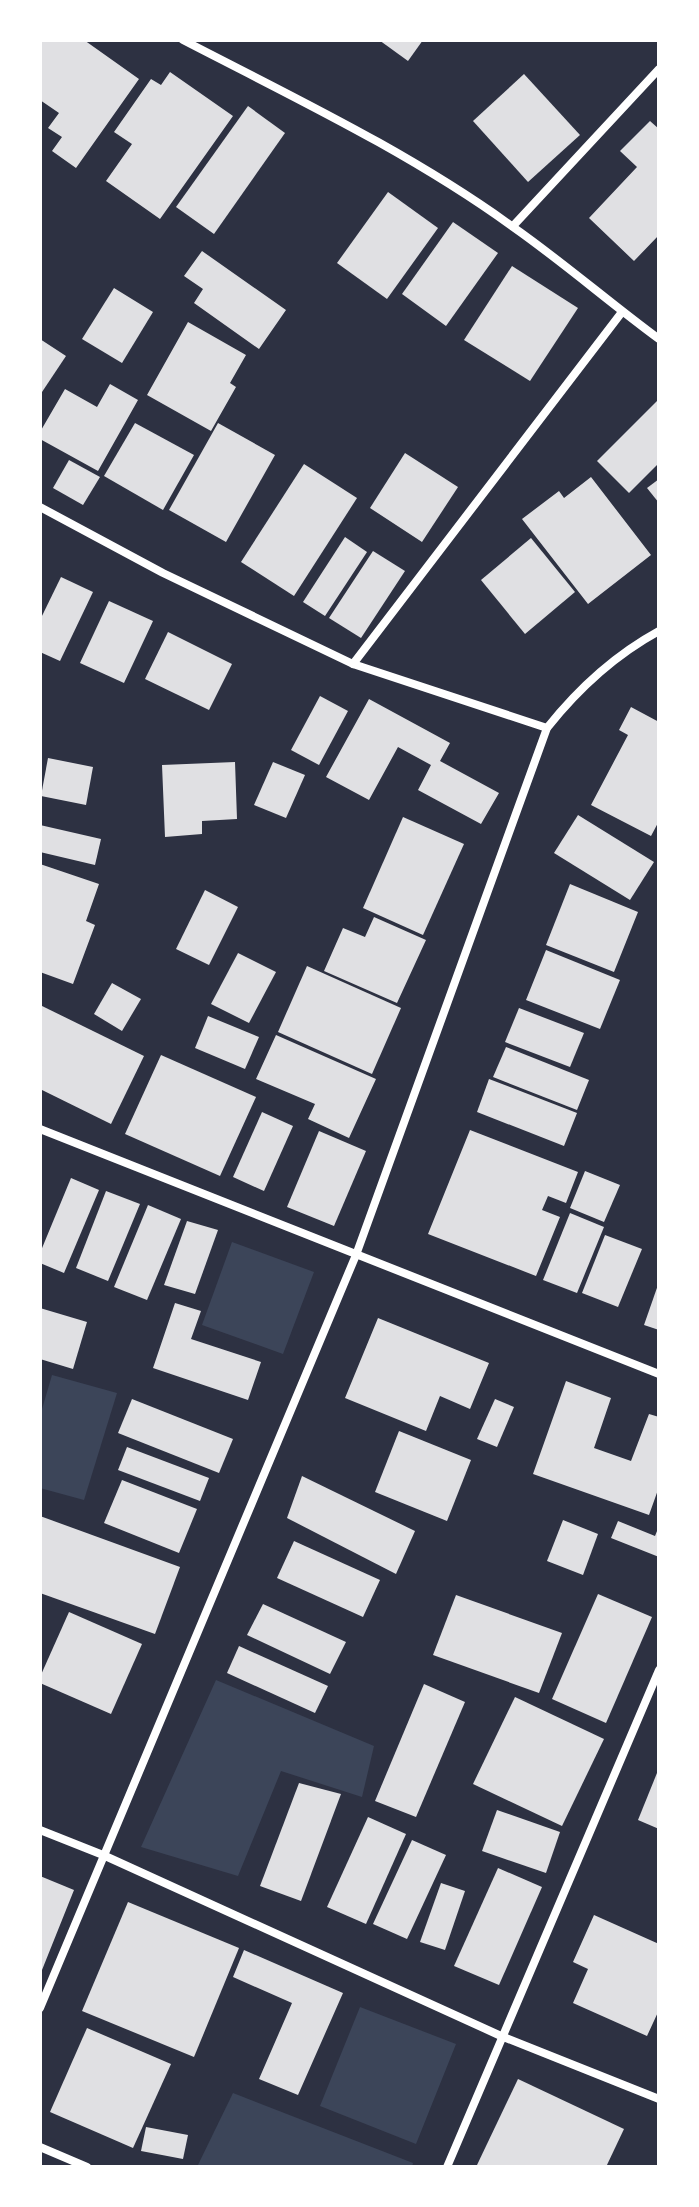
<svg xmlns="http://www.w3.org/2000/svg" width="699" height="2207" font-family="Signika,sans-serif">
  <style>
    .green { fill: #3c4559 }
    .building { fill: #e0e0e3 }
    .lines { fill: none; stroke-linecap: round; stroke-linejoin: round }
    .minor { stroke: #fff; stroke-width: 8 }
  </style>
  <rect width="100%" height="100%" fill="#2d3142"/>
  <g class="green">
    <path d="M232 1242 314 1272 283 1354 202 1325Z"/>
    <path d="M52 1375 117 1393 84 1500 40 1488V1416Z"/>
    <path d="M216 1680 374 1746 362 1797 281 1771 238 1876 141 1847Z"/>
    <path d="M360 2007 456 2044 416 2144 320 2106Z"/>
    <path d="M233 2093 413 2163 412 2167H197Z"/>
  </g>
  <g class="building">
    <path d="M40 40H84L139 79 76 168 52 151 62 137 48 128 59 113 40 100Z"/>
    <path d="M379 40H423L408 61Z"/>
    <path d="M170 72 233 116 160 219 106 181 132 144 114 132 151 79 161 85Z"/>
    <path d="M524 74 580 135 528 182 473 121Z"/>
    <path d="M248 106 285 133 214 234 176 207Z"/>
    <path d="M650 121 659 129V235L634 261 589 218 637 167 620 151Z"/>
    <path d="M388 192 438 228 387 299 337 263Z"/>
    <path d="M453 222 498 253 446 326 402 294Z"/>
    <path d="M202 251 286 310 259 349 194 303 203 289 184 276Z"/>
    <path d="M512 266 578 308 530 381 464 340Z"/>
    <path d="M114 288 153 312 122 363 82 339Z"/>
    <path d="M188 322 246 355 230 383 236 387 211 431 147 395Z"/>
    <path d="M40 339 66 356 40 395Z"/>
    <path d="M110 384 138 400 98 471 40 439V432L65 389 97 407Z"/>
    <path d="M659 399V463L629 493 597 461Z"/>
    <path d="M135 423 194 455 163 510 104 476Z"/>
    <path d="M218 423 275 455 226 542 169 510Z"/>
    <path d="M405 453 458 487 422 542 370 508Z"/>
    <path d="M69 460 100 477 83 505 53 488Z"/>
    <path d="M304 464 357 498 294 596 241 562Z"/>
    <path d="M591 477 651 555 588 604 522 519 559 491 564 498Z"/>
    <path d="M659 479V503L647 488Z"/>
    <path d="M345 537 367 552 325 616 303 602Z"/>
    <path d="M531 538 575 592 525 634 481 580Z"/>
    <path d="M373 551 405 571 361 638 329 618Z"/>
    <path d="M61 577 93 592 60 661 40 652V620Z"/>
    <path d="M109 601 153 621 124 683 80 663Z"/>
    <path d="M168 632 232 664 209 710 145 679Z"/>
    <path d="M320 696 348 711 319 765 291 750Z"/>
    <path d="M369 699 450 743 440 761 499 793 481 824 418 790 431 765 398 747 369 800 326 777Z"/>
    <path d="M631 707 659 722V821L651 836 591 805 628 735 619 730Z"/>
    <path d="M48 758 93 767 86 805 41 796Z"/>
    <path d="M235 762 237 819 202 821V834L165 837 162 765Z"/>
    <path d="M273 762 305 775 286 818 254 805Z"/>
    <path d="M578 815 654 862 630 900 554 853Z"/>
    <path d="M403 817 464 844 423 935 363 908Z"/>
    <path d="M40 825 101 839 95 865 40 852Z"/>
    <path d="M40 864 99 884 86 921 95 925 73 984 40 972Z"/>
    <path d="M570 884 638 912 614 972 546 945Z"/>
    <path d="M205 890 238 907 209 965 176 949Z"/>
    <path d="M374 917 426 940 397 1003 324 971 343 928 365 937Z"/>
    <path d="M546 950 620 980 600 1029 526 1000Z"/>
    <path d="M238 953 276 972 249 1023 211 1004Z"/>
    <path d="M307 966 401 1008 372 1074 278 1032Z"/>
    <path d="M112 983 141 999 122 1031 94 1014Z"/>
    <path d="M40 1005 144 1056 111 1124 40 1089Z"/>
    <path d="M519 1008 584 1033 570 1067 505 1042Z"/>
    <path d="M208 1016 259 1037 245 1069 195 1048Z"/>
    <path d="M276 1035 376 1079 349 1138 308 1119 315 1104 256 1079Z"/>
    <path d="M506 1047 589 1080 577 1110 493 1077Z"/>
    <path d="M161 1055 256 1097 220 1176 125 1134Z"/>
    <path d="M489 1079 577 1113 564 1146 477 1112Z"/>
    <path d="M262 1112 293 1126 264 1191 233 1177Z"/>
    <path d="M470 1130 578 1172 566 1203 548 1196 542 1210 560 1217 536 1276 428 1234Z"/>
    <path d="M319 1131 366 1151 334 1226 287 1207Z"/>
    <path d="M585 1171 620 1185 604 1222 570 1208Z"/>
    <path d="M71 1178 99 1190 64 1273 40 1263V1253Z"/>
    <path d="M106 1191 140 1204 108 1281 76 1268Z"/>
    <path d="M148 1205 181 1219 147 1300 114 1287Z"/>
    <path d="M570 1213 604 1227 577 1293 543 1280Z"/>
    <path d="M187 1221 218 1230 195 1294 164 1285Z"/>
    <path d="M605 1235 642 1249 618 1307 582 1293Z"/>
    <path d="M659 1282V1330L644 1325Z"/>
    <path d="M175 1303 201 1311 191 1339 261 1362 248 1400 153 1368Z"/>
    <path d="M40 1308 87 1322 73 1369 40 1359Z"/>
    <path d="M378 1318 489 1363 470 1409 440 1396 426 1431 345 1398Z"/>
    <path d="M566 1381 611 1398 594 1448 631 1461 649 1414 659 1417V1487L649 1515 533 1474Z"/>
    <path d="M132 1399 233 1439 219 1473 118 1433Z"/>
    <path d="M495 1399 514 1407 497 1447 477 1439Z"/>
    <path d="M399 1431 471 1460 447 1521 375 1492Z"/>
    <path d="M127 1447 209 1478 200 1501 118 1470Z"/>
    <path d="M302 1476 415 1531 396 1574 287 1518Z"/>
    <path d="M122 1480 197 1509 179 1553 104 1523Z"/>
    <path d="M40 1516 180 1567 155 1634 40 1593Z"/>
    <path d="M563 1520 598 1534 583 1575 547 1561Z"/>
    <path d="M618 1521 655 1536 659 1526V1557L611 1538Z"/>
    <path d="M294 1541 380 1580 363 1617 277 1578Z"/>
    <path d="M598 1594 652 1617 606 1723 552 1699Z"/>
    <path d="M456 1595 562 1633 539 1693 433 1655Z"/>
    <path d="M263 1604 346 1642 330 1674 247 1635Z"/>
    <path d="M69 1612 142 1644 111 1714 40 1683V1677Z"/>
    <path d="M239 1646 328 1686 315 1713 227 1673Z"/>
    <path d="M424 1684 465 1702 416 1817 375 1801Z"/>
    <path d="M515 1697 604 1739 562 1826 473 1784Z"/>
    <path d="M659 1768V1829L638 1820Z"/>
    <path d="M299 1783 341 1794 301 1901 260 1886Z"/>
    <path d="M497 1810 560 1832 546 1873 482 1851Z"/>
    <path d="M368 1817 406 1834 366 1924 327 1907Z"/>
    <path d="M412 1840 446 1855 407 1939 373 1924Z"/>
    <path d="M498 1868 542 1887 499 1985 454 1966Z"/>
    <path d="M40 1876 74 1890 40 1975Z"/>
    <path d="M441 1883 465 1891 445 1950 420 1942Z"/>
    <path d="M128 1902 239 1948 194 2057 82 2011Z"/>
    <path d="M594 1915 659 1944V2010L647 2036 573 2003 588 1969 573 1962Z"/>
    <path d="M244 1950 343 1993 298 2095 259 2079 292 2003 233 1977Z"/>
    <path d="M87 2028 171 2064 133 2148 50 2112Z"/>
    <path d="M518 2079 624 2129 606 2167 477 2165Z"/>
    <path d="M146 2127 188 2135 183 2159 141 2151Z"/>
  </g>
  <g class="lines">
    <g class="minor">
      <path d="M183 40C295 98 411 153 513 227 563 262 610 303 659 339"/>
      <path d="M513 226 659 69"/>
      <path d="M40 507 163 573 353 664 547 728"/>
      <path d="M353 664 622 312"/>
      <path d="M40 1129 659 1374"/>
      <path d="M40 1830 103 1855 501 2036 659 2099"/>
      <path d="M40 2008 356 1255 547 728C578 689 615 655 659 631"/>
      <path d="M40 2147 87 2167"/>
      <path d="M447 2167 659 1670"/>
    </g>
  </g>
  <rect width="699" height="2207" fill="none" stroke="#ffffff" stroke-width="84"/>
</svg>
